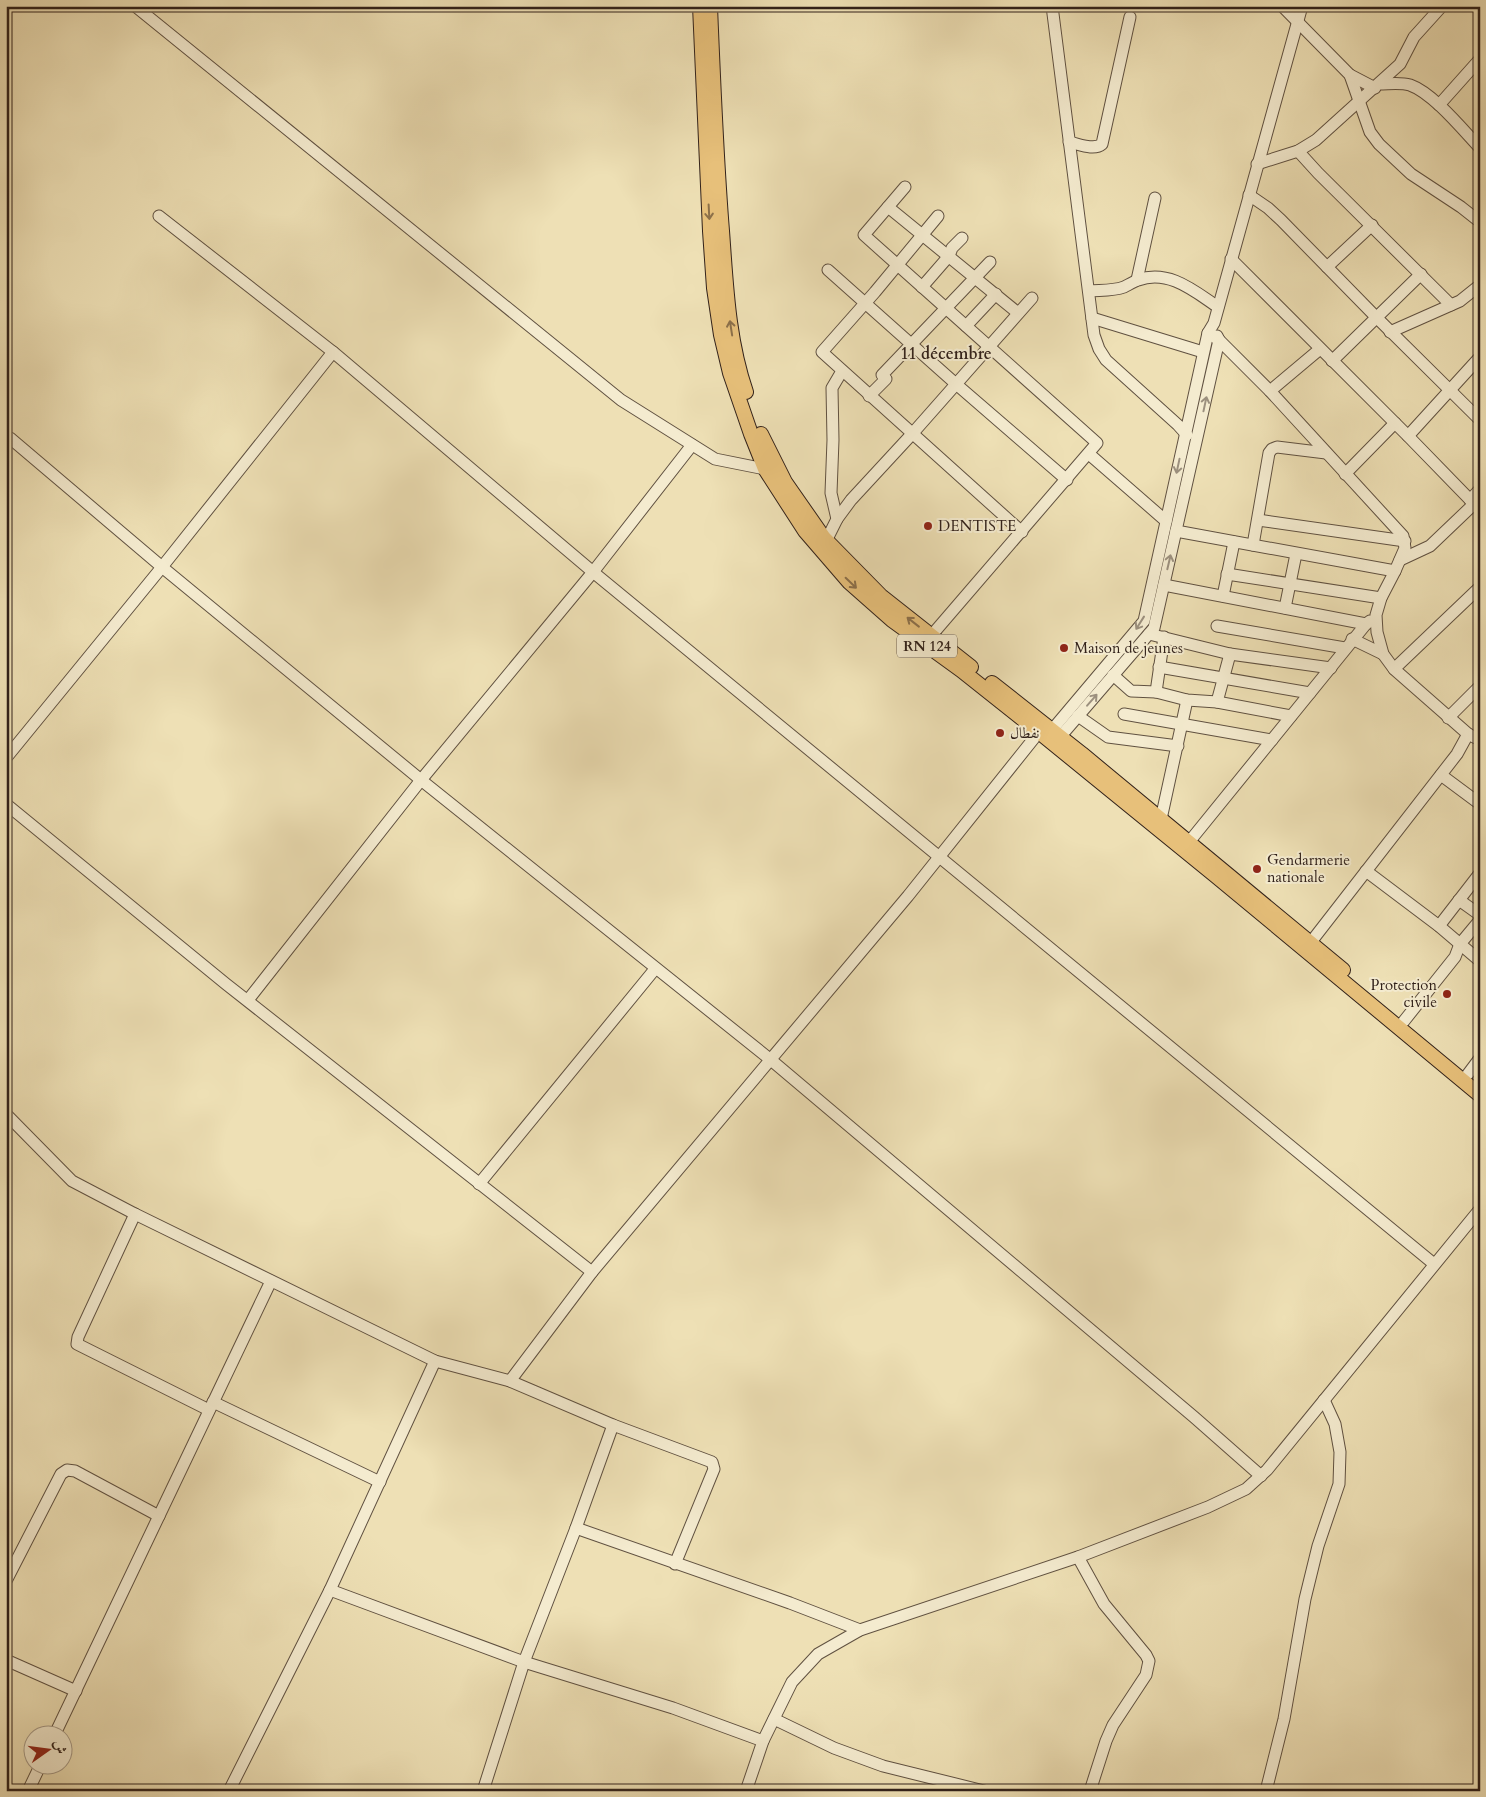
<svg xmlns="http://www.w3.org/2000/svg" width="1486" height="1797" font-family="Cardo,Amiri,serif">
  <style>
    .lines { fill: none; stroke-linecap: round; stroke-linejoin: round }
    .minor-casing { stroke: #605141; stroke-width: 13 }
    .major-casing { stroke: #31211a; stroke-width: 16 }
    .minor { stroke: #f4ebcf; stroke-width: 11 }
    .major { stroke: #e7c07a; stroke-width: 14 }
    .oneway { stroke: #8c704a }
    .oneway2 { stroke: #9c907e }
    .poi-dot { fill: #8f2418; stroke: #f4ebcf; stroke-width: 2 }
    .labels { text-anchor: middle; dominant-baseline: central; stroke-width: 4; stroke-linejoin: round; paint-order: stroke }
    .shield { fill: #f4ebcf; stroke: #6c5e50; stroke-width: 1 }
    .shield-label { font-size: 14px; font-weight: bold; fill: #31211a }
    .poi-label { font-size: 15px; fill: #31211a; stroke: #f4ebcf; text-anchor: start }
    .neighbourhood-label { font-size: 16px; font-weight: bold; fill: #31211a; stroke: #f4ebcf }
  </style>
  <rect width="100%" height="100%" fill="#eee0b5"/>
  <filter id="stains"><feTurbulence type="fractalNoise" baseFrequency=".004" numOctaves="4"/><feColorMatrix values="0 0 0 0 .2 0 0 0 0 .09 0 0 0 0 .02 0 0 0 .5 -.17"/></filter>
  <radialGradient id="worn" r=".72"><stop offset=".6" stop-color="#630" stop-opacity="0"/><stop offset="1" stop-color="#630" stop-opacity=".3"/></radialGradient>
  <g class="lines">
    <g class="minor-casing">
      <g id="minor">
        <path d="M135 6 621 400 715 459 765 469"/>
        <path d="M1052 6 1094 335 1099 349 1106 360 1178 425 1187 435"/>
        <path d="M1282 6 1350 75 1370 132 1379 144 1411 174 1461 207 1480 222"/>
        <path d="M1477 6 1480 10"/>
        <path d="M1350 75 1375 88"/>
        <path d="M1379 84C1389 84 1400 82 1410 85 1433 93 1463 130 1480 148"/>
        <path d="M1439 105 1480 59"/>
        <path d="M1069 142C1079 144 1094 151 1102 144L1130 17"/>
        <path d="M1298 151 1318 173 1451 305"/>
        <path d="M1257 164 1298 151 1316 140 1400 64 1414 37 1442 6"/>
        <path d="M905 187 864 235 1097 443 931 636"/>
        <path d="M1249 195 1268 208 1281 220 1376 317 1480 420"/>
        <path d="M888 207 1018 313"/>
        <path d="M159 216 333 352 593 572 1434 1264"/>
        <path d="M938 216 875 292 822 352 1022 532"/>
        <path d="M1231 259 1408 436 1480 510"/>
        <path d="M1327 267 1372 225"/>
        <path d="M828 270 956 384 1067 480"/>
        <path d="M1137 280 1155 198"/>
        <path d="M922 287 949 256 952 248 962 238"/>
        <path d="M1089 291C1101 290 1113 291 1124 287 1128 285 1133 282 1138 280 1169 269 1194 291 1218 307"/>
        <path d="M1092 318 1203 352"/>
        <path d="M966 326 996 294"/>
        <path d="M1390 332 1460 301 1480 285"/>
        <path d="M1208 333 1219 340 1270 391 1403 536 1405 548 1395 571 1381 598 1376 615 1377 632 1383 654 1394 669 1468 734 1457 754 1311 942"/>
        <path d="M1332 361 1421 274"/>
        <path d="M1270 391 1320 349"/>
        <path d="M869 396 886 379 882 375 990 262"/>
        <path d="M1408 436 1480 357"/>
        <path d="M10 438 162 567 421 780 771 1060 1194 1417 1261 1476"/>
        <path d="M1089 454 1166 521"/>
        <path d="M1345 474 1395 423"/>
        <path d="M1470 500 1480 489"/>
        <path d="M837 519 851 500 912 434 1032 298"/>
        <path d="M1258 520 1405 541"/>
        <path d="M1176 531 1395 571"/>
        <path d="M826 541 837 519 831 493 833 440 832 388 842 371"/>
        <path d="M1253 545 1269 453 1272 449 1277 447 1326 453"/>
        <path d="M1400 560 1430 546 1474 504"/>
        <path d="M1227 574 1381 598"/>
        <path d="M1164 585 1366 624 1370 621"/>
        <path d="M1223 596 1234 542"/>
        <path d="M1285 608 1296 554"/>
        <path d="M1217 626 1345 648"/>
        <path d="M1149 634 1230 654 1331 668"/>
        <path d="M1352 639 1383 654"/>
        <path d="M1159 667 1310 693"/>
        <path d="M1394 669 1480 587"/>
        <path d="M1113 675 1131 691 1156 692 1187 700 1217 702 1291 716"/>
        <path d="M1156 692 1164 637"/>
        <path d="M1217 702 1230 654"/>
        <path d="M1124 714 1272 740"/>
        <path d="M1078 716 1108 737 1178 746"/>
        <path d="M1448 718 1480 686"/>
        <path d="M1052 730 1144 621 1208 333 1214 323 1302 6"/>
        <path d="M1468 734 1480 740"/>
        <path d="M1060 737 1154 628 1219 340 1217 336"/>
        <path d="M6 758 162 567 333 352"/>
        <path d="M1441 775 1480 804"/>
        <path d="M6 804 226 984 592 1272"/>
        <path d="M1161 819 1187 700"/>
        <path d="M1189 842 1366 624"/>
        <path d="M1366 871 1439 926 1480 961"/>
        <path d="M1459 900 1480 915"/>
        <path d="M1439 926 1480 873"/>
        <path d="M248 1000 421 780 593 572 692 445"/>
        <path d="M1404 1021 1455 957 1460 944 1480 920"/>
        <path d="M1468 1074 1480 1058"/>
        <path d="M6 1114 72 1181 135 1214 435 1361 510 1381 613 1425 712 1462 714 1469 675 1564"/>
        <path d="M479 1184 655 969"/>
        <path d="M135 1214 78 1337 77 1344 209 1410"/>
        <path d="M510 1381 592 1272 908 896 1039 732"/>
        <path d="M213 1402 380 1482"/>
        <path d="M576 1528 790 1603 860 1630"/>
        <path d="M1078 1557 1104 1604 1146 1655 1149 1661 1146 1675 1113 1725 1106 1741 1090 1791"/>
        <path d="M6 1581 61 1474 67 1470 75 1471 159 1516"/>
        <path d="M330 1590 524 1662 673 1708 763 1741"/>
        <path d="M6 1660 76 1691"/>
        <path d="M774 1719 834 1748 883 1766 984 1791"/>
        <path d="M55 1734 271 1281"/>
        <path d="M28 1791 41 1764"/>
        <path d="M229 1791 330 1590 435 1361"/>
        <path d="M483 1791 524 1662 576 1528 613 1425"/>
        <path d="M746 1791 763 1741 792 1682 818 1654 860 1630 1078 1557 1208 1507 1246 1489 1267 1470 1480 1209"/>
        <path d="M1266 1791 1284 1719 1305 1599 1318 1546 1339 1484 1340 1452 1335 1424 1324 1400"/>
      </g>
    </g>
    <g class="major-casing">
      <g id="major">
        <path d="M700 6 710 231 714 288 721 335 730 373 751 434 765 469 805 531 849 582 892 620 961 670 1039 732 1216 876 1480 1095"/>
        <path d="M710 6C713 81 716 156 722 231 726 285 728 340 746 392"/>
        <path d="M761 434 785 482 824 538 881 596 971 667"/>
        <path d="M992 683 1082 754 1343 970"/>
      </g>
    </g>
    <use href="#minor" class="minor"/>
    <use href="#major" class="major"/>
  </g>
  <defs><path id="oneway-shaft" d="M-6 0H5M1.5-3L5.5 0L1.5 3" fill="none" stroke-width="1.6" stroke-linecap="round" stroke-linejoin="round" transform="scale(1.25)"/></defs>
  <g class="oneway">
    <use href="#oneway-shaft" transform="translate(709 212) rotate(87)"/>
    <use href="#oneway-shaft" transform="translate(731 328) rotate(-99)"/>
    <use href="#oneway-shaft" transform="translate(851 583) rotate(44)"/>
    <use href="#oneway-shaft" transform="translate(913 622) rotate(-142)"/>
  </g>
  <g class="oneway2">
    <use href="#oneway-shaft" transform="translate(1205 404) rotate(-78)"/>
    <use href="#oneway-shaft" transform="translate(1178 466) rotate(102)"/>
    <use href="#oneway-shaft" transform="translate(1169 562) rotate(-77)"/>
    <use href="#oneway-shaft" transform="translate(1140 623) rotate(122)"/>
    <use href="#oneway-shaft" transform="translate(1092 700) rotate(-49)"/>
  </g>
  <g class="poi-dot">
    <circle cx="928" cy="526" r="5"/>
    <circle cx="1064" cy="648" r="5"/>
    <circle cx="1000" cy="733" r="5"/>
    <circle cx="1257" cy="869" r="5"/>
    <circle cx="1447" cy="994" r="5"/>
  </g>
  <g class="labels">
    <rect class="shield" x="897" y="634.5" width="60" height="23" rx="4"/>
    <g class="shield-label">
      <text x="927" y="646">RN 124</text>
    </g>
    <g class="poi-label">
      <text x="938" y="526">DENTISTE</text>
      <text x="1074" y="648">Maison de jeunes</text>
      <text x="1010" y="733">نفطال</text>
      <text x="1267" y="860">Gendarmerie<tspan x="1267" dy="17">nationale</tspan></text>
      <text x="1437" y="985" text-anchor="end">Protection<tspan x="1437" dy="17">civile</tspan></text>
    </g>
    <g class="neighbourhood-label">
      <text x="946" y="354">11 décembre</text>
    </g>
  </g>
  <rect width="1486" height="1797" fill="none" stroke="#eee0b5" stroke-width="25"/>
  <rect x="8" y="8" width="1471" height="1782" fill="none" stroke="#31211a" stroke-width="2.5"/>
  <rect x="12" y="12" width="1461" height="1772" fill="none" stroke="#31211a"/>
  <g transform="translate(48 1750) rotate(76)"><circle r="24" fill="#f4ebcf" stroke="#a69a87"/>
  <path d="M0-4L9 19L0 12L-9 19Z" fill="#8f2418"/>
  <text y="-8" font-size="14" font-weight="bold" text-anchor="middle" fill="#31211a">ش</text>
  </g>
  <rect width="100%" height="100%" filter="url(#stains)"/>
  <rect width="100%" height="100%" fill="url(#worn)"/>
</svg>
